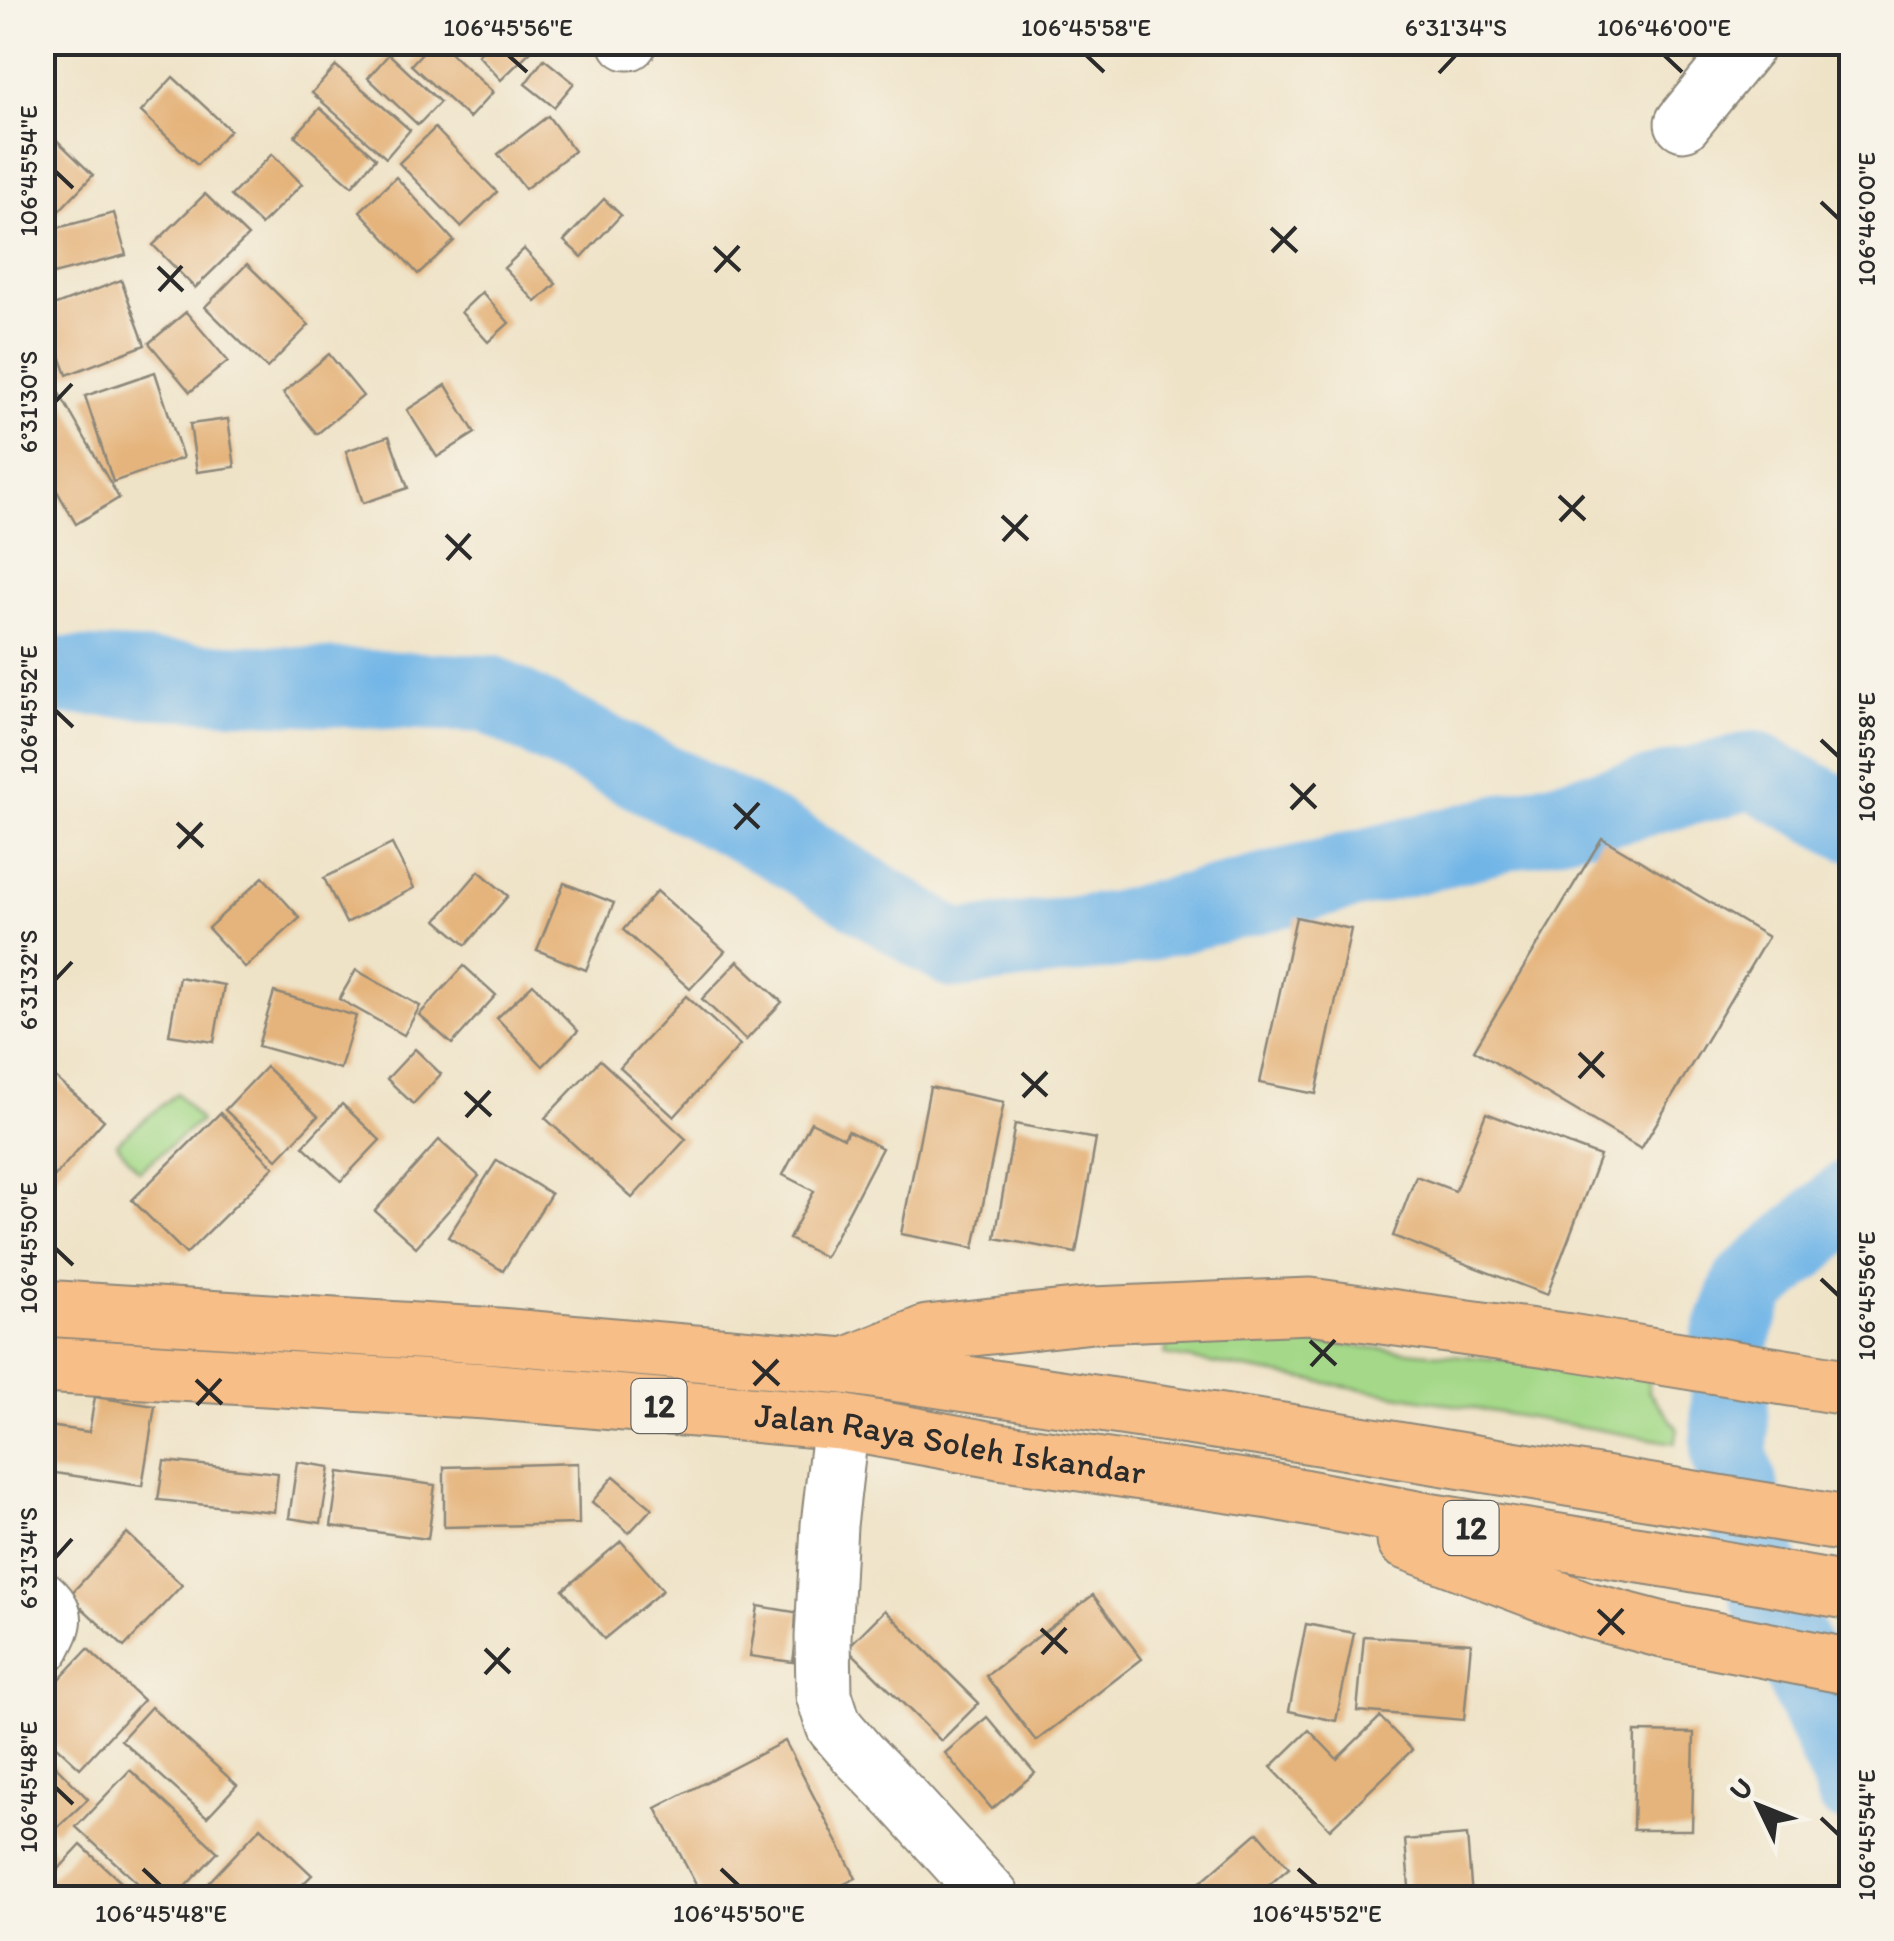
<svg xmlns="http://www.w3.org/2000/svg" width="1894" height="1941" font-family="Itim,sans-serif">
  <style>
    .green { fill: #a5d989; stroke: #68825a; stroke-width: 2.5 }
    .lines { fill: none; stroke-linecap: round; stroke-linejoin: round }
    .river { stroke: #71b5e7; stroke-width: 78 }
    .building { fill: #e5b47b }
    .minor-casing { stroke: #8d8779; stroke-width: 59 }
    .highway-casing { stroke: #8d8779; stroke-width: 59 }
    .minor { stroke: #fff; stroke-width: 55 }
    .highway { stroke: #f7be87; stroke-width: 55 }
    .ticks { fill: none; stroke: #2b2b2b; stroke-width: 4 }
    .labels { text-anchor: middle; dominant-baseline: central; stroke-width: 8; stroke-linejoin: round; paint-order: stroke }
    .shield { fill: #f7f3e8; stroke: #686764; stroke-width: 2.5 }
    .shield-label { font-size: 32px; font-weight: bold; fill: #2b2b2b }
    .street-label { font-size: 35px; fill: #2b2b2b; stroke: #f7f3e8 }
    .neatline { fill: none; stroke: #2b2b2b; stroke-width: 4 }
    .ticks-label { font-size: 25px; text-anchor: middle; fill: #2b2b2b }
  </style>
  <rect width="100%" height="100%" fill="#f7f3e8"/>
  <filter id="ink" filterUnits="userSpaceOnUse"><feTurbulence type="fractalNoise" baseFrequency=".01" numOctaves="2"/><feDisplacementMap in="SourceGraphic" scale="20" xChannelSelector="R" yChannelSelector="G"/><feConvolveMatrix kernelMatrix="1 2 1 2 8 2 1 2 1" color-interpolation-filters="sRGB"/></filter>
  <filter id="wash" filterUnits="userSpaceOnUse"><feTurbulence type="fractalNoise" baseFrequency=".0048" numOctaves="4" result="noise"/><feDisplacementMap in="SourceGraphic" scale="40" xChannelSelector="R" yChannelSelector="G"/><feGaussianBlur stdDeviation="2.25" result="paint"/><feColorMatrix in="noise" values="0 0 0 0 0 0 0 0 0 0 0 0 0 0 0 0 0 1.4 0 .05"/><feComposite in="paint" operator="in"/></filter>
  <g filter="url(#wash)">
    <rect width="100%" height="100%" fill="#efe3c7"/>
    <g class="green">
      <path d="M177 1093 200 1121 139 1171 116 1143Z"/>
      <path d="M1168 1339 1329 1344 1650 1373 1648 1391 1678 1429 1675 1443 1165 1355Z"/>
    </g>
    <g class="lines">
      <g class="river">
        <path d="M42 675 489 694 780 842 955 950 1116 930 1754 770 1852 823"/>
        <path d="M1852 1197 1750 1286 1729 1343 1730 1455 1769 1596 1849 1775 1852 1786"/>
      </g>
    </g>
    <g id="blocks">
      <g class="building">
        <path d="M432 42H439L493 92 469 118 411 65Z"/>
        <path d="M491 42H540L501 80 478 55Z"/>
        <path d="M389 54 440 102 418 125 368 78Z"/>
        <path d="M544 59 574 83 554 107 525 84Z"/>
        <path d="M336 66 410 130 386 158 312 93Z"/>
        <path d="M173 77 230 130 197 165 141 112Z"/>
        <path d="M320 108 376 158 352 186 295 136Z"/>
        <path d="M548 116 574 151 525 189 498 154Z"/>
        <path d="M42 126 93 175 54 216 42 206Z"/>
        <path d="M435 128 497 192 461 227 399 163Z"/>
        <path d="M272 154 302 184 261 225 231 196Z"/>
        <path d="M396 177 454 241 418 274 360 211Z"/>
        <path d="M205 194 248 236 195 288 153 245Z"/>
        <path d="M604 199 621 215 582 257 564 241Z"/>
        <path d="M114 213 126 255 42 277V232Z"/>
        <path d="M524 249 556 284 536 302 504 268Z"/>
        <path d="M247 264 309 325 267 368 205 307Z"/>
        <path d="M121 280 145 345 67 375 43 310Z"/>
        <path d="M482 292 509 323 488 342 461 312Z"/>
        <path d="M186 312 228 361 190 392 149 343Z"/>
        <path d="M329 354 363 396 317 434 283 393Z"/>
        <path d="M46 370 119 498 76 524 42 465V372Z"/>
        <path d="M155 372 183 458 113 482 85 396Z"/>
        <path d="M446 385 475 433 437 457 407 410Z"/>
        <path d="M228 419 235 467 197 472 190 424Z"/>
        <path d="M389 436 408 488 363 503 346 451Z"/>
        <path d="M1602 838 1768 937 1641 1149 1474 1050Z"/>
        <path d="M392 844 414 888 346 923 324 878Z"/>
        <path d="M479 871 508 896 466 945 437 920Z"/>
        <path d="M263 877 300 918 245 968 208 928Z"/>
        <path d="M564 883 614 903 586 970 537 950Z"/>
        <path d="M657 891 725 951 690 989 623 930Z"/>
        <path d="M1296 917 1351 929 1316 1094 1260 1083Z"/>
        <path d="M738 961 782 1002 746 1040 702 999Z"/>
        <path d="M464 966 496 995 452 1044 419 1015Z"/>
        <path d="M356 970 420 1006 404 1035 339 999Z"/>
        <path d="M179 977 224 985 214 1042 169 1035Z"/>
        <path d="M533 984 578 1031 543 1066 497 1018Z"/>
        <path d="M274 992 356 1016 340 1069 258 1046Z"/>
        <path d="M686 996 740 1045 674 1117 620 1068Z"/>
        <path d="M415 1049 441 1074 413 1104 387 1079Z"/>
        <path d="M600 1060 686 1139 632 1198 545 1118Z"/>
        <path d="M42 1066 104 1120 47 1185 42 1181Z"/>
        <path d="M266 1067 318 1116 277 1159 225 1110Z"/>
        <path d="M930 1087 1004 1102 974 1248 901 1234Z"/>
        <path d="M342 1104 380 1140 341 1181 303 1146Z"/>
        <path d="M220 1113 274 1167 186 1254 132 1200Z"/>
        <path d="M1486 1113 1600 1156 1547 1295 1393 1236 1416 1176 1455 1191Z"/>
        <path d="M811 1122 844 1138 848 1131 882 1148 825 1257 789 1239 814 1191 783 1175Z"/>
        <path d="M1015 1124 1096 1139 1076 1253 995 1238Z"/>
        <path d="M439 1140 479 1176 416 1247 375 1211Z"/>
        <path d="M497 1160 551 1194 503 1271 448 1237Z"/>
        <path d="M95 1397 155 1406 142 1486 42 1471 49 1426 89 1432Z"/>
        <path d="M164 1461 278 1473 274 1512 158 1500Z"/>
        <path d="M297 1462 330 1467 321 1523 289 1518Z"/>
        <path d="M578 1463 579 1524 444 1527V1467Z"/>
        <path d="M339 1472 435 1485 428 1539 331 1526Z"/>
        <path d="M614 1476 652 1508 629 1533 592 1502Z"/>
        <path d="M127 1533 182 1585 124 1647 69 1596Z"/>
        <path d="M621 1541 663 1590 604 1639 563 1590Z"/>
        <path d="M1093 1595 1142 1659 1036 1741 986 1676Z"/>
        <path d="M758 1606 800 1613 793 1662 750 1656Z"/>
        <path d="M885 1610 979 1703 941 1741 847 1648Z"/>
        <path d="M1306 1624 1354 1633 1336 1721 1289 1711Z"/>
        <path d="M1364 1636 1471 1643 1464 1720 1357 1711Z"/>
        <path d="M88 1649 143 1700 80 1768 42 1733V1698Z"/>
        <path d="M151 1707 237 1785 207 1817 121 1740Z"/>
        <path d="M987 1717 1035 1773 992 1809 945 1753Z"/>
        <path d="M1380 1717 1412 1750 1330 1829 1271 1767 1309 1730 1337 1759Z"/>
        <path d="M1635 1732 1694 1733 1692 1830H1633Z"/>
        <path d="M785 1741 856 1878 816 1898H703L656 1808Z"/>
        <path d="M42 1752 88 1799 54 1831 42 1819Z"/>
        <path d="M130 1770 218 1852 174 1898H154L76 1827Z"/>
        <path d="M261 1827 312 1875 289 1898H194Z"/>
        <path d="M1258 1832 1289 1868 1254 1898H1182Z"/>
        <path d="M1467 1835 1472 1898H1410L1405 1840Z"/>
        <path d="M42 1840 58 1855 42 1872Z"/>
        <path d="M81 1845 138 1898H42V1887Z"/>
      </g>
    </g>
  </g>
  <g filter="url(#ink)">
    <use href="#blocks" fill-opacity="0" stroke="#8d8779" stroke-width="2.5"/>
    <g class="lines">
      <g class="minor-casing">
        <g id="minor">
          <path d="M627 42H629"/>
          <path d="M1683 123 1749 42"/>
          <path d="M841 1422 829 1525 823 1637 824 1695 834 1726 858 1754 902 1799 992 1898"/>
          <path d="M42 1599C61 1617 53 1625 43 1646"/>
        </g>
      </g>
      <g class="highway-casing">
        <g id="highway">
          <path d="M42 1308 498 1336 846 1366 1282 1431 1852 1525"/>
          <path id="s1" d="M42 1365 486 1391 841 1422 999 1451 1271 1491 1427 1521 1672 1560 1852 1592"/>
          <path d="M846 1366 927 1333 1093 1315 1310 1306 1570 1342 1852 1388"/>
          <path d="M1405 1541 1587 1610 1663 1630 1852 1667"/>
        </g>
      </g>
      <use href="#minor" class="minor"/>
      <use href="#highway" class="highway"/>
    </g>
  </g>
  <path class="ticks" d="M508 55 527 72M1086 55 1104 72M1664 55 1682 72M1439 73 1456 55M55 171 73 188M1821 202 1839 219M1271 228 1297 252M714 247 740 271M1272 252 1296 227M158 267 183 291M715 272 739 246M159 291 182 266M55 402 72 384M1559 496 1585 520M1002 516 1028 540M1560 521 1584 496M446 535 471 559M1003 541 1027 515M447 560 470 534M55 710 73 727M1821 740 1839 757M1291 784 1316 808M734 804 759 828M1291 809 1315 784M177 823 203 847M735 829 759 803M178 848 202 823M55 980 72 962M1579 1053 1604 1077M1022 1073 1047 1096M1579 1078 1603 1052M465 1092 491 1116M1023 1097 1047 1072M466 1117 490 1091M55 1248 73 1265M1821 1279 1839 1296M1310 1341 1336 1365M753 1361 779 1385M1311 1366 1335 1340M196 1380 222 1404M754 1385 778 1360M197 1405 221 1379M55 1558 72 1539M1598 1610 1624 1634M1041 1629 1067 1653M1599 1635 1623 1609M485 1649 510 1673M1042 1654 1066 1628M485 1674 509 1648M55 1787 73 1804M1821 1818 1839 1835M143 1869 161 1886M721 1869 739 1886M1298 1869 1317 1886"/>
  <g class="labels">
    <g class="shield">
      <rect x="631.5" y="1379" width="55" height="54" rx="8"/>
      <rect x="1443.5" y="1501" width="55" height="54" rx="8"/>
    </g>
    <g class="shield-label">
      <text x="659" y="1406">12</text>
      <text x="1471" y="1528">12</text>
    </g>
    <g class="street-label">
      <text stroke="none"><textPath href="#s1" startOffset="912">Jalan Raya Soleh Iskandar</textPath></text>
    </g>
  </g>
  <rect width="1894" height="1941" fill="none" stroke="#f7f3e8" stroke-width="110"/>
  <g transform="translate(1759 1806) rotate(313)" stroke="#f7f3e8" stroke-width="8" paint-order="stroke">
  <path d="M0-8L18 38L0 25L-18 38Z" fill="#2b2b2b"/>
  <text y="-15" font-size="28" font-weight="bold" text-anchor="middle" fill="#2b2b2b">U</text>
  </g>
  <rect x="55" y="55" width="1784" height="1831" class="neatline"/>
  <g class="ticks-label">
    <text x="508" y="36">106°45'56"E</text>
    <text x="1086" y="36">106°45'58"E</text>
    <text x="1456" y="36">6°31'34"S</text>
    <text x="1664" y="36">106°46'00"E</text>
    <text transform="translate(28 171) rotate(-90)" y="9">106°45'54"E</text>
    <text transform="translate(1866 219) rotate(-90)" y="9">106°46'00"E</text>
    <text transform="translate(28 402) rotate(-90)" y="9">6°31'30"S</text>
    <text transform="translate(28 710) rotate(-90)" y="9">106°45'52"E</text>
    <text transform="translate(1866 757) rotate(-90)" y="9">106°45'58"E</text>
    <text transform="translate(28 980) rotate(-90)" y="9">6°31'32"S</text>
    <text transform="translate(28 1248) rotate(-90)" y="9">106°45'50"E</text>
    <text transform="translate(1866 1296) rotate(-90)" y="9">106°45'56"E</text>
    <text transform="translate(28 1558) rotate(-90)" y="9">6°31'34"S</text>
    <text transform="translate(28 1787) rotate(-90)" y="9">106°45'48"E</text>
    <text transform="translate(1866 1835) rotate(-90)" y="9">106°45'54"E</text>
    <text x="161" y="1922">106°45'48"E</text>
    <text x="739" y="1922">106°45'50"E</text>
    <text x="1317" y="1922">106°45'52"E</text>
  </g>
</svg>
